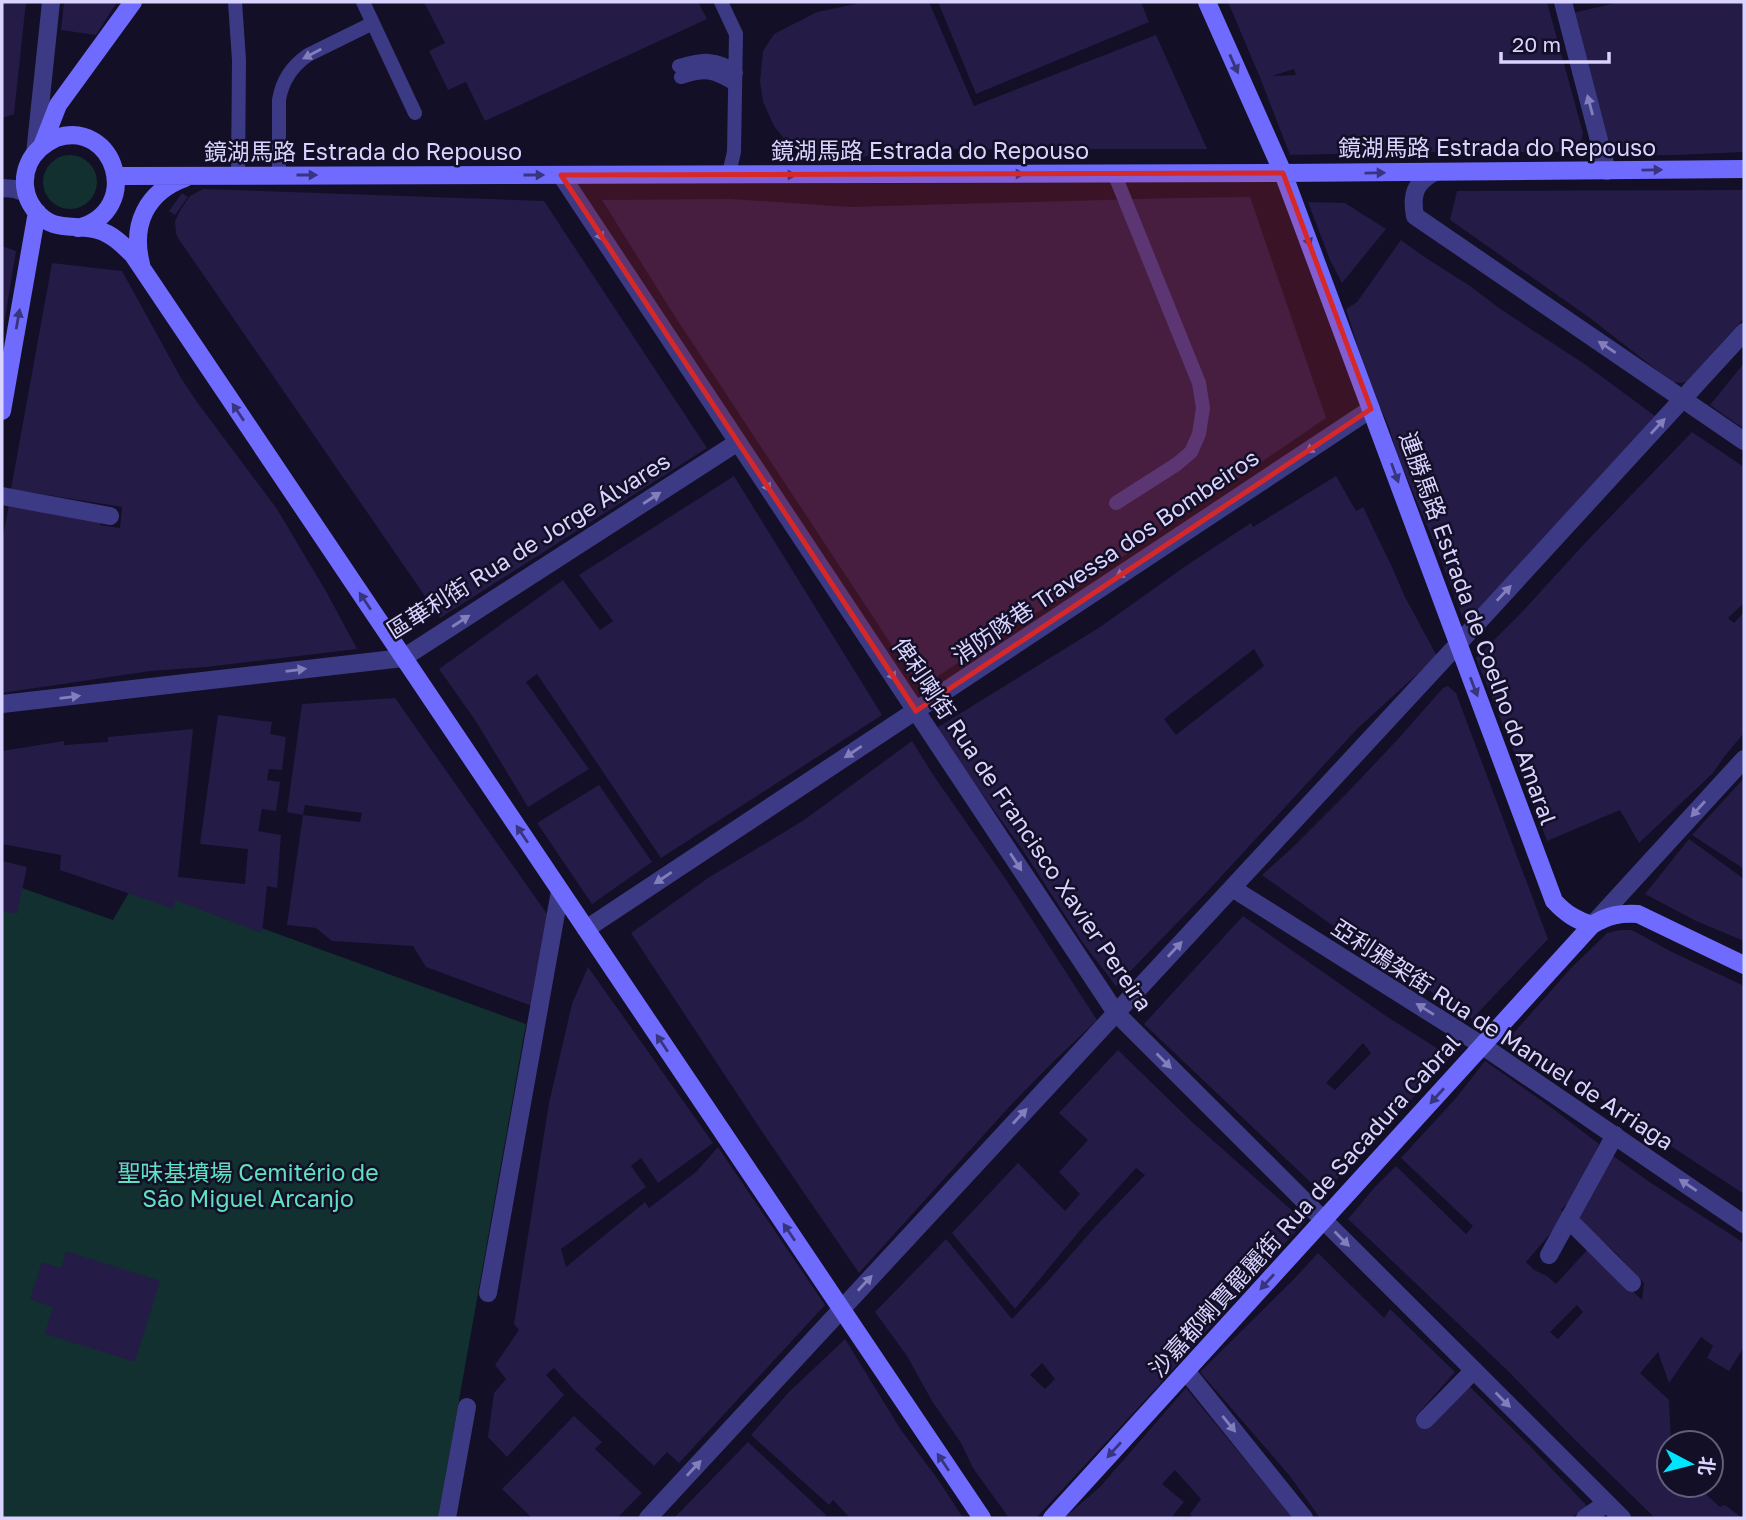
<svg xmlns="http://www.w3.org/2000/svg" width="1746" height="1520" viewBox="0 0 1746 1520" font-family="'Golos Text','Noto Sans SC',sans-serif">
  <rect width="100%" height="100%" fill="#130f26"/>
  <!-- green -->
  <path fill="#12302f" d="M43 182a27 27 0 1 1 54 0a27 27 0 1 1-54 0Z
    M2,881L113,920L135,882L526,1024L438,1518H2Z"/>
  <!-- building -->
  <path fill="#241b47" fill-rule="evenodd" d="M2,2H26L14,114L2,118Z
    M64,2H117L96,35L61,30Z
    M424,2H698L707,19L485,121L466,82L448,90L429,51L445,43Z
    M865,2H929L974,106L1156,35L1207,149H959L912,154L881,153L857,158L828,157L807,154L789,145L774,126L763,102L760,81L763,51L774,34L817,12Z
    M938,2H1141L1149,22L976,94Z
    M1228,2H1547L1583,133L1581,143L1576,151L1569,152H1425L1290,155L1261,80ZM1294,69L1296,75L1272,76Z
    M1621,2H1744V152L1675,155H1610L1572,13Z
    M203,189L544,201L707,448L440,618L178,238L176,233L175,221L181,209L190,196Z
    M1744,190V318L1687,381L1682,383L1672,382L1590,318L1450,220L1457,191Z
    M182,193L188,197L175,215L169,211Z
    M1250,197L1326,418L1068,594L1006,631L920,688L674,315L602,200L731,199L849,207L1175,198Z
    M1308,202L1345,203L1386,229L1342,283L1330,260Z
    M1401,240L1423,256L1470,286L1499,308L1586,365L1655,416L1465,624L1437,549L1398,457L1389,427L1369,383L1346,309L1357,302Z
    M2,246L16,251L3,331H2Z
    M52,263L122,271L181,378L197,402L277,509L327,593L357,649L206,667L150,671L2,693V543L9,504L101,519L100,525L120,528L122,507L11,489Z
    M1744,363V429L1710,405Z
    M1692,432L1744,467V603L1728,618L1734,623L1744,612V733L1724,757L1713,773L1639,843L1620,810L1547,841L1522,772L1476,658L1522,612L1586,542Z
    M734,476L882,715L661,858L537,674L526,682L589,769L528,807L475,720L439,669L563,580L600,630L613,621L579,575Z
    M1336,476L1356,511L1363,507L1392,567L1405,597L1437,656L1357,729L1206,893L1116,986L1083,943L1022,849L935,729L1100,627L1190,563L1251,523L1253,527ZM1254,649L1264,666L1176,735L1164,719Z
    M1448,686L1456,693L1548,939L1472,1019L1343,933L1262,875L1292,848L1348,792L1398,739L1443,688Z
    M395,698L547,914L532,1006L426,967L413,946L332,941L316,928L287,925L303,815L360,822L362,813L305,805L303,815L287,812L302,704Z
    M218,715L272,722L270,734L286,737L282,770L269,769L267,780L280,782L276,811L262,809L258,831L281,835L277,888L267,886L262,933L175,900L174,909L60,870L61,855L2,844V751L64,741V745L108,742V737L193,729L178,877L245,884L248,849L200,844Z
    M912,741L934,776L1007,881L1097,1020L1052,1063L1009,1107L859,1273L761,1130L631,933L708,878L804,820Z
    M1744,778V869L1692,835Z
    M599,785L652,862L592,904L537,823Z
    M1689,839L1744,879V941L1696,921L1645,894Z
    M2,861L27,867L17,914L2,911Z
    M1243,916L1386,1016L1451,1057L1323,1194L1144,1024ZM1363,1043L1371,1053L1335,1090L1326,1083Z
    M1620,930H1632L1672,952L1744,986V1194L1660,1139L1511,1036L1572,967L1600,940L1607,933Z
    M588,967L713,1143L658,1183L641,1158L631,1166L646,1187L561,1249L566,1267L645,1202L649,1208L696,1172L718,1147L825,1305L679,1463L667,1452L654,1466L576,1392L554,1368L546,1375L564,1395L507,1457L488,1437L494,1393L506,1379L495,1365L519,1330L514,1324L549,1103L572,1004Z
    M1118,1050L1192,1122L1305,1222L1250,1281L1160,1384L1036,1518H1009L973,1468L961,1443L932,1401L907,1356L875,1312L946,1239L1012,1319L1047,1282L1095,1227L1145,1175L1136,1168L1082,1228L1015,1309L952,1233L1018,1163L1065,1211L1080,1194L1059,1172L1088,1140L1059,1113ZM1042,1363L1055,1379L1045,1389L1030,1375Z
    M1485,1061L1552,1108L1599,1144L1578,1191L1561,1210L1566,1215L1526,1262L1534,1270L1547,1276L1556,1284L1588,1249L1642,1300L1644,1283L1614,1251L1578,1220L1612,1155L1651,1183L1744,1243V1347L1729,1371L1707,1358L1713,1346L1701,1337L1669,1383L1658,1352L1640,1373L1669,1400L1671,1443H1669V1485H1696L1720,1507L1725,1505L1742,1518H1655L1574,1439L1509,1372L1348,1219L1374,1188L1396,1166L1466,1234L1473,1226L1401,1158L1456,1098ZM1577,1305L1583,1312L1558,1339L1550,1332Z
    M66,1251L160,1281L135,1362L45,1334L53,1307L30,1299L42,1262L61,1268Z
    M1318,1253L1384,1318L1390,1309L1455,1372L1416,1416L1425,1427L1466,1383L1532,1448L1588,1507L1570,1518H1320L1289,1475L1200,1372L1293,1280Z
    M845,1339L901,1430L937,1478L963,1518H850L833,1500L829,1505L751,1435L789,1392Z
    M1186,1388L1293,1518H1193L1190,1514L1201,1499L1175,1470L1162,1484L1184,1502L1171,1518H1165L1163,1516L1162,1518H1064L1100,1487Z
    M574,1416L602,1442L595,1449L642,1493L617,1518H532L502,1489Z
    M748,1442L826,1515L822,1518H674Z"/>
  <g fill="none" stroke-linecap="round" stroke-linejoin="round">
    <!-- lane -->
    <path stroke="#3d3a85" stroke-width="14" d="M235,2L239,60L238,175
      M363,2L415,113
      M679,66C701,60 717,56 736,73
      M681,77C706,69 713,71 735,84
      M1114,173L1199,383L1203,408L1199,434L1191,452L1177,464L1116,503
      M719,174H726L730,169L734,152L736,34L721,2
      M279,175V100C282,81 292,66 308,55L373,23"/>
    <!-- street -->
    <path stroke="#3d3a85" stroke-width="18" d="M1563,2L1607,171
      M35,154L51,2
      M1435,172C1415,182 1411,195 1415,216L1744,441
      M561,175L1116,1013L1622,1518
      M2,188L15,189L26,193
      M2,496L110,516
      M2,704L403,658L738,442
      M1232,888L1483,1046L1744,1224
      M1593,924L1744,759
      M586,929L1371,409
      M1569,1220L1632,1283
      M1549,1255L1615,1135
      M488,1293L560,891
      M1186,1371L1304,1518
      M1425,1420L1474,1370
      M447,1518L467,1407
      M648,1518L1458,644L1744,332
      M1585,1518L1607,1503"/>
    <!-- secondary -->
    <path stroke="#6f6bff" stroke-width="18" d="M1207,2L1283,173L1554,901C1566,914 1576,920 1592,925C1608,915 1620,913 1638,914L1744,965
      M42,146L58,105L133,2
      M116,176L1283,173L1744,169
      M78,228C144,211 115,118 56,138C45,143 34,152 29,163C22,178 24,196 34,209C53,234 73,223 98,230C112,234 122,244 133,255L982,1518
      M141,264C131,225 146,192 185,178
      M2,411L37,212
      M1052,1518L1592,925"/>
  </g>
  <!-- one-way arrows -->
  <defs><path id="oneway-solid" d="M-6-.8H1V-3.2L6.5 0L1 3.2V.8H-6Z" transform="scale(1.75)"/></defs>
  <g fill="#837fbc">
    <use href="#oneway-solid" transform="translate(312 54) rotate(152)"/>
    <use href="#oneway-solid" transform="translate(1590 105) rotate(-105)"/>
    <use href="#oneway-solid" transform="translate(598 232) rotate(57)"/>
    <use href="#oneway-solid" transform="translate(1607 347) rotate(-146)"/>
    <use href="#oneway-solid" transform="translate(1658 426) rotate(-47)"/>
    <use href="#oneway-solid" transform="translate(1314 447) rotate(146)"/>
    <use href="#oneway-solid" transform="translate(765 483) rotate(56)"/>
    <use href="#oneway-solid" transform="translate(652 498) rotate(-33)"/>
    <use href="#oneway-solid" transform="translate(1124 572) rotate(146)"/>
    <use href="#oneway-solid" transform="translate(1504 593) rotate(-47)"/>
    <use href="#oneway-solid" transform="translate(461 621) rotate(-33)"/>
    <use href="#oneway-solid" transform="translate(296 670) rotate(-7)"/>
    <use href="#oneway-solid" transform="translate(890 672) rotate(56)"/>
    <use href="#oneway-solid" transform="translate(70 697) rotate(-7)"/>
    <use href="#oneway-solid" transform="translate(853 752) rotate(146)"/>
    <use href="#oneway-solid" transform="translate(1698 809) rotate(132)"/>
    <use href="#oneway-solid" transform="translate(1016 862) rotate(57)"/>
    <use href="#oneway-solid" transform="translate(663 878) rotate(146)"/>
    <use href="#oneway-solid" transform="translate(1175 949) rotate(-47)"/>
    <use href="#oneway-solid" transform="translate(1425 1009) rotate(-148)"/>
    <use href="#oneway-solid" transform="translate(1164 1061) rotate(45)"/>
    <use href="#oneway-solid" transform="translate(1020 1116) rotate(-47)"/>
    <use href="#oneway-solid" transform="translate(1688 1185) rotate(-146)"/>
    <use href="#oneway-solid" transform="translate(1342 1239) rotate(45)"/>
    <use href="#oneway-solid" transform="translate(865 1283) rotate(-47)"/>
    <use href="#oneway-solid" transform="translate(1503 1400) rotate(45)"/>
    <use href="#oneway-solid" transform="translate(1229 1424) rotate(51)"/>
    <use href="#oneway-solid" transform="translate(694 1468) rotate(-47)"/>
  </g>
  <g fill="#38347d">
    <use href="#oneway-solid" transform="translate(1234 64) rotate(66)"/>
    <use href="#oneway-solid" transform="translate(1652 170) rotate(-1)"/>
    <use href="#oneway-solid" transform="translate(1375 173) rotate(-1)"/>
    <use href="#oneway-solid" transform="translate(1014 174)"/>
    <use href="#oneway-solid" transform="translate(307 175)"/>
    <use href="#oneway-solid" transform="translate(534 175)"/>
    <use href="#oneway-solid" transform="translate(786 175)"/>
    <use href="#oneway-solid" transform="translate(1307 237) rotate(69)"/>
    <use href="#oneway-solid" transform="translate(18 319) rotate(-80)"/>
    <use href="#oneway-solid" transform="translate(238 412) rotate(-124)"/>
    <use href="#oneway-solid" transform="translate(1395 473) rotate(70)"/>
    <use href="#oneway-solid" transform="translate(365 601) rotate(-124)"/>
    <use href="#oneway-solid" transform="translate(1474 687) rotate(69)"/>
    <use href="#oneway-solid" transform="translate(522 834) rotate(-124)"/>
    <use href="#oneway-solid" transform="translate(662 1043) rotate(-124)"/>
    <use href="#oneway-solid" transform="translate(1437 1096) rotate(132)"/>
    <use href="#oneway-solid" transform="translate(789 1232) rotate(-124)"/>
    <use href="#oneway-solid" transform="translate(1267 1282) rotate(132)"/>
    <use href="#oneway-solid" transform="translate(1114 1450) rotate(132)"/>
    <use href="#oneway-solid" transform="translate(943 1462) rotate(-124)"/>
  </g>
  <!-- marked area -->
  <path fill="#d62828" fill-opacity="0.2" stroke="#d62828" stroke-width="5" stroke-linejoin="round" d="M1283,173L1371,409L916,711L561,175Z"/>
  <g text-anchor="middle" dominant-baseline="central" stroke-width="5" stroke-linejoin="round" paint-order="stroke">
    <!-- street labels -->
    <g font-size="23" fill="#d9d4ff" stroke="#130f26">
      <text x="1497" y="147">鏡湖馬路 Estrada do Repouso</text>
      <text x="930" y="150">鏡湖馬路 Estrada do Repouso</text>
      <text x="363" y="151">鏡湖馬路 Estrada do Repouso</text>
      <text transform="translate(528 545) rotate(-32)">區華利街 Rua de Jorge Álvares</text>
      <text transform="translate(1105 556) rotate(-34)">消防隊巷 Travessa dos Bombeiros</text>
      <text transform="translate(1479 628) rotate(70)">連勝馬路 Estrada de Coelho do Amaral</text>
      <text transform="translate(1023 824) rotate(56)">俾利喇街 Rua de Francisco Xavier Pereira</text>
      <text transform="translate(1503 1034) rotate(33)">亞利鴉架街 Rua de Manuel de Arriaga</text>
      <text transform="translate(1304 1205) rotate(-48)">沙嘉都喇賈罷麗街 Rua de Sacadura Cabral</text>
    </g>
    <!-- park labels -->
    <g font-size="23" fill="#5fe0c0" stroke="#130f26">
      <text x="248" y="1172">聖味基墳場 Cemitério de<tspan x="248" dy="26">São Miguel Arcanjo</tspan></text>
    </g>
  </g>
  <!-- border -->
  <rect width="1746" height="1520" fill="none" stroke="#d9d4ff" stroke-width="7"/>
  <!-- north arrow -->
  <g transform="translate(1690 1464) rotate(97)"><circle r="33" fill="#130f26" stroke="#625e7d" stroke-width="2"/>
  <path d="M0-5L12 26L0 18L-12 26Z" fill="#00e5ff"/>
  <text y="-10" font-size="19" font-weight="bold" text-anchor="middle" fill="#d9d4ff">北</text>
  </g>
  <!-- scale -->
  <path d="M1501 52v10h108v-10" fill="none" stroke="#d9d4ff" stroke-width="3.5"/>
  <text x="1512" y="52" font-size="21" fill="#d9d4ff" stroke="#130f26" stroke-width="5" paint-order="stroke">20 m</text>
</svg>
